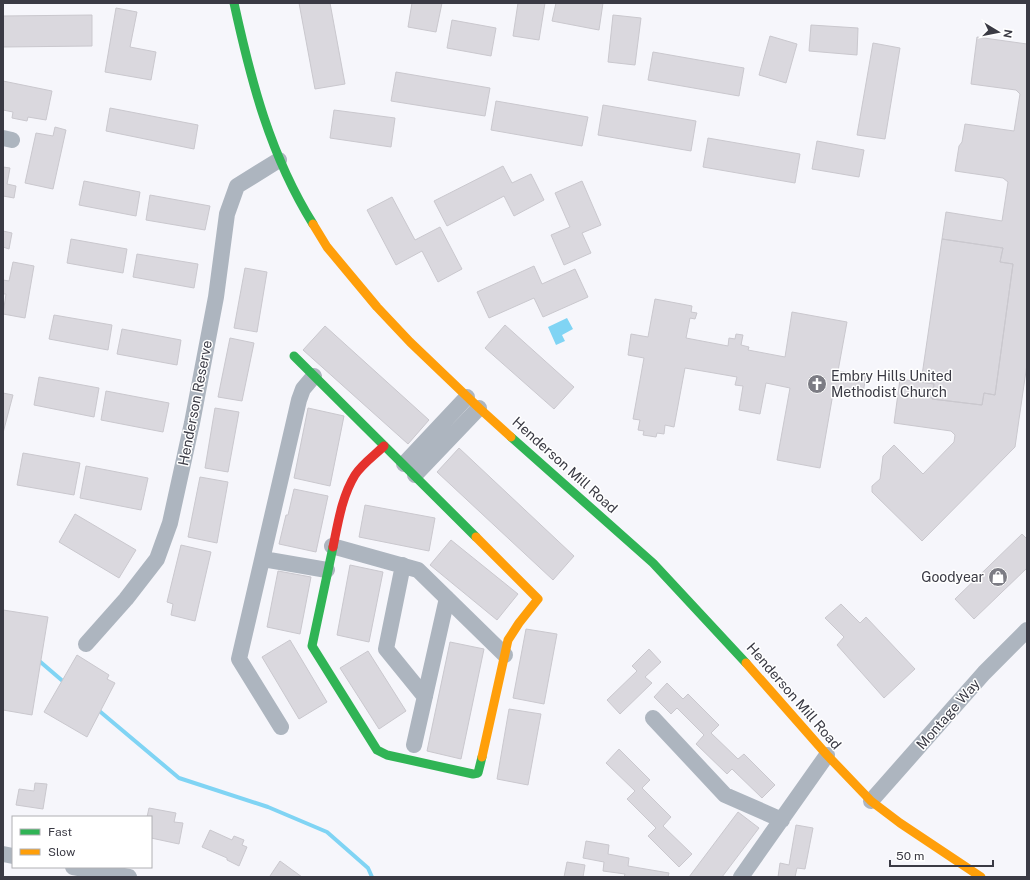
<svg xmlns="http://www.w3.org/2000/svg" width="1030" height="880" viewBox="0 0 1030 880" font-family="'Public Sans',sans-serif">
  <rect width="100%" height="100%" fill="#f6f6fb"/>
  <!-- water -->
  <path fill="#80d4f4" d="M567,318L573,329L562,335L565,341L556,345L548,327Z"/>
  <g fill="none" stroke-linecap="round" stroke-linejoin="round">
    <!-- stream -->
    <path stroke="#80d4f4" stroke-width="4" d="M37,659L65,683
      M97,709L179,778L268,807L327,832L368,868L372,877"/>
  </g>
  <!-- building -->
  <path fill="#dad8de" stroke="#cac8ce" d="M299,3H330L345,84L315,89Z
    M412,3H442L436,32L408,27Z
    M518,3H545L539,40L513,36Z
    M556,3H603L599,30L552,21Z
    M116,8L137,12L130,47L156,52L151,80L105,72Z
    M92,15V46L3,47V16Z
    M613,15L641,18L635,65L608,62Z
    M452,20L496,28L491,56L447,48Z
    M811,25L858,28L857,55L809,51Z
    M770,36L797,44L786,83L759,75Z
    M977,37L1027,44V364L1015,447L922,541L872,492V486L880,479L883,456L894,445L923,474L954,442L955,435L951,431L894,423L900,379L934,384L932,399L982,405L984,393L995,395L1013,264L1000,262L1003,248L942,239L946,212L1002,221L1008,182L1003,178L955,171L959,146L962,142L965,124L1014,131L1020,94L1016,90L971,84Z
    M873,43L900,48L885,139L857,135Z
    M653,52L744,68L739,96L648,80Z
    M396,72L490,88L485,116L391,101Z
    M3,81L52,91L46,120L28,117L27,121L12,118L13,112L3,110Z
    M496,101L588,117L582,146L491,130Z
    M603,105L696,121L691,151L598,135Z
    M110,108L198,125L194,149L106,131Z
    M334,110L395,118L391,147L330,138Z
    M55,127L66,130L53,189L25,183L36,133L53,136Z
    M708,138L800,154L795,183L703,167Z
    M817,141L864,150L859,177L812,169Z
    M503,166L512,183L531,174L544,200L514,216L504,196L447,226L434,201Z
    M3,167L10,168L7,184L16,186L14,198L3,196Z
    M84,181L140,192L136,216L79,205Z
    M582,181L601,225L582,233L591,253L564,265L551,235L570,227L555,193Z
    M150,195L210,206L205,230L146,220Z
    M392,197L415,240L440,227L462,269L438,282L422,251L396,265L367,210Z
    M3,231L12,233L9,249L3,247Z
    M71,239L127,249L123,273L67,263Z
    M942,239L1003,248L1000,262L1013,264L995,395L984,393L982,405L932,399L934,384L921,382Z
    M137,254L198,264L194,288L133,277Z
    M13,262L34,266L25,318L3,314L6,294H3V280L9,281Z
    M534,266L542,284L575,269L588,297L543,317L534,298L489,318L477,292Z
    M245,268L267,272L257,332L234,328Z
    M655,299L692,306L691,312L697,313L695,319L690,318L686,338L728,346L729,338L735,339L736,334L743,335L741,345L749,347L748,350L785,357L792,312L847,322L838,371L866,376L863,393L834,388L820,468L777,460L790,388L766,383L760,414L739,410L743,386L735,385L737,377L685,368L674,427L665,425L664,434L657,433L656,437L643,435L644,431L638,430L640,420L633,419L644,358L628,355L631,334L648,337Z
    M54,315L112,325L108,350L49,339Z
    M505,325L574,387L554,409L485,348Z
    M325,326L429,420L408,444L303,350Z
    M122,329L181,340L177,365L117,354Z
    M230,338L254,343L242,401L218,397Z
    M39,377L99,388L94,417L34,405Z
    M106,391L169,403L163,432L101,420Z
    M3,393L13,395L3,433Z
    M215,408L239,412L228,472L205,468Z
    M308,408L344,416L330,486L294,478Z
    M459,448L574,556L553,580L437,472Z
    M23,453L80,463L74,495L17,485Z
    M86,466L148,478L141,510L80,498Z
    M200,477L228,482L217,543L188,537Z
    M294,489L328,496L316,552L279,544L286,515H288Z
    M365,505L435,518L429,551L359,537Z
    M75,514L136,550L119,578L59,542Z
    M1022,534L1027,539V568L974,619L955,599Z
    M451,540L518,594L497,620L430,565Z
    M181,545L211,552L195,621L171,615L173,604L167,602Z
    M350,565L383,572L369,642L337,635Z
    M278,571L311,577L300,634L267,627Z
    M841,604L860,623L866,617L915,669L884,698L837,645L844,637L825,618Z
    M3,610L48,617L32,715L3,710Z
    M526,629L557,634L544,704L513,698Z
    M290,640L327,702L299,719L262,657Z
    M450,642L484,649L461,759L427,751Z
    M649,649L661,662L645,677L652,683L620,714L607,700L637,671L632,666Z
    M368,651L406,711L379,729L340,668Z
    M77,655L109,675L107,679L115,683L87,737L44,712Z
    M667,683L683,699L688,694L719,725L711,733L738,759L744,754L775,785L762,798L732,769L727,774L696,744L704,735L677,708L671,714L654,697Z
    M509,709L541,714L528,785L497,779Z
    M619,749L650,780L642,788L671,817L663,826L692,854L679,867L648,836L656,828L627,799L635,791L606,763Z
    M35,783L47,784L43,809L16,805L19,789L34,791Z
    M149,808L176,813L174,822L183,823L179,844L151,838V817H147Z
    M738,812L759,828L722,877H689Z
    M796,825L813,828L805,869L797,868L795,877H778L780,863L789,865Z
    M210,830L232,840L234,836L244,840L242,845L247,847L239,866L227,860V858L202,847Z
    M586,841L609,845L608,854L629,858L628,866L669,873L668,877H624L625,874L603,871L604,862L583,858Z
    M280,861L302,877H271L270,876Z
    M567,862L585,865L583,877H564Z"/>
  <g fill="none" stroke-linecap="round" stroke-linejoin="round">
    <!-- street -->
    <path stroke="#adb5bf" stroke-width="16" d="M3,138L12,140
      M404,464L467,397
      M415,475L479,408
      M332,546L418,570L505,655
      M263,559L327,570
      M403,565L386,649L425,697
      M86,644L126,599L157,559L170,523L192,423L216,297L227,214L237,186L279,160
      M653,718L725,795L782,820
      M281,727L239,659L299,400L303,389L314,376
      M414,745L447,598
      M871,801L984,673L1027,630
      M3,854L13,856
      M73,867L129,877
      M741,877L827,755"/>
    <!-- fast -->
    <path stroke="#30b455" stroke-width="9" d="M234,3C251,81 270,155 313,224
      M294,356L476,537
      M511,437L653,563L746,663
      M333,547L312,646L377,750L387,755L473,774L478,773L482,757"/>
    <!-- slow -->
    <path stroke="#ff9f0a" stroke-width="9" d="M313,224L327,247L377,307L410,342L479,408L511,437
      M476,537L538,599L519,623L508,640L482,757
      M746,663L827,755L871,801L900,823L981,877"/>
    <!-- jam -->
    <path stroke="#e5322d" stroke-width="9" d="M333,547C338,523 342,496 355,475C362,464 375,455 384,446"/>
  </g>
  <!-- icons -->
  <defs>
    <g id="church-disc" transform="scale(1)"><circle r="9.5" fill="#7c7c84" stroke="#fff"/><path d="M-1.2-6h2.4v3.5h3.3v2.4h-3.3V6h-2.4V-.1h-3.3v-2.4h3.3Z" fill="#fff"/></g>
    <g id="shop-disc" transform="scale(1)"><circle r="9.5" fill="#7c7c84" stroke="#fff"/><path d="M-5-2.5h2.3a2.7 3.5 0 0 1 5.4 0H5L5.5 6h-11ZM-1.5-2.5h3a1.5 2.3 0 0 0-3 0Z" fill="#fff"/></g>
  </defs>
  <g fill-rule="evenodd">
    <use href="#church-disc" x="817" y="384"/>
    <use href="#shop-disc" x="998" y="577"/>
  </g>
  <g text-anchor="middle" dominant-baseline="central" stroke-width="3" stroke-linejoin="round" paint-order="stroke">
    <!-- poi labels -->
    <g font-size="14" fill="#3a3a44" stroke="#fff" text-anchor="start">
      <text x="831" y="376">Embry Hills United<tspan x="831" dy="16">Methodist Church</tspan></text>
      <text x="984" y="577" text-anchor="end">Goodyear</text>
    </g>
    <!-- street labels -->
    <g font-size="14" fill="#3a3a44" stroke="#fff">
      <text transform="translate(195 403) rotate(-79)">Henderson Reserve</text>
      <text transform="translate(565 465) rotate(42)">Henderson Mill Road</text>
      <text transform="translate(794 696) rotate(49)">Henderson Mill Road</text>
      <text transform="translate(948 714) rotate(-49)">Montage Way</text>
    </g>
  </g>
  <!-- border -->
  <rect width="1030" height="880" fill="none" stroke="#3a3a44" stroke-width="8"/>
  <!-- legend -->
  <rect x="12" y="816" width="140" height="52" fill="#ffffff" stroke="#b0b0b4"/>
  <rect x="20" y="829" width="20" height="6" fill="#30b455" stroke="#b0b0b4"/>
  <text x="48" y="836" font-size="12" fill="#3a3a44">Fast</text>
  <rect x="20" y="849" width="20" height="6" fill="#ff9f0a" stroke="#b0b0b4"/>
  <text x="48" y="856" font-size="12" fill="#3a3a44">Slow</text>
  <!-- north arrow -->
  <g transform="translate(998 32) rotate(100)" stroke="#ffffff" stroke-width="3" paint-order="stroke">
  <path d="M0-3L7 15L0 10L-7 15Z" fill="#3a3a44"/>
  <text y="-6" font-size="11" font-weight="bold" text-anchor="middle" fill="#3a3a44">N</text>
  </g>
  <!-- scale -->
  <path d="M890 860v6h103v-6" fill="none" stroke="#3a3a44" stroke-width="2"/>
  <text x="896" y="860" font-size="12" fill="#3a3a44" stroke="#ffffff" stroke-width="3" paint-order="stroke">50 m</text>
</svg>
